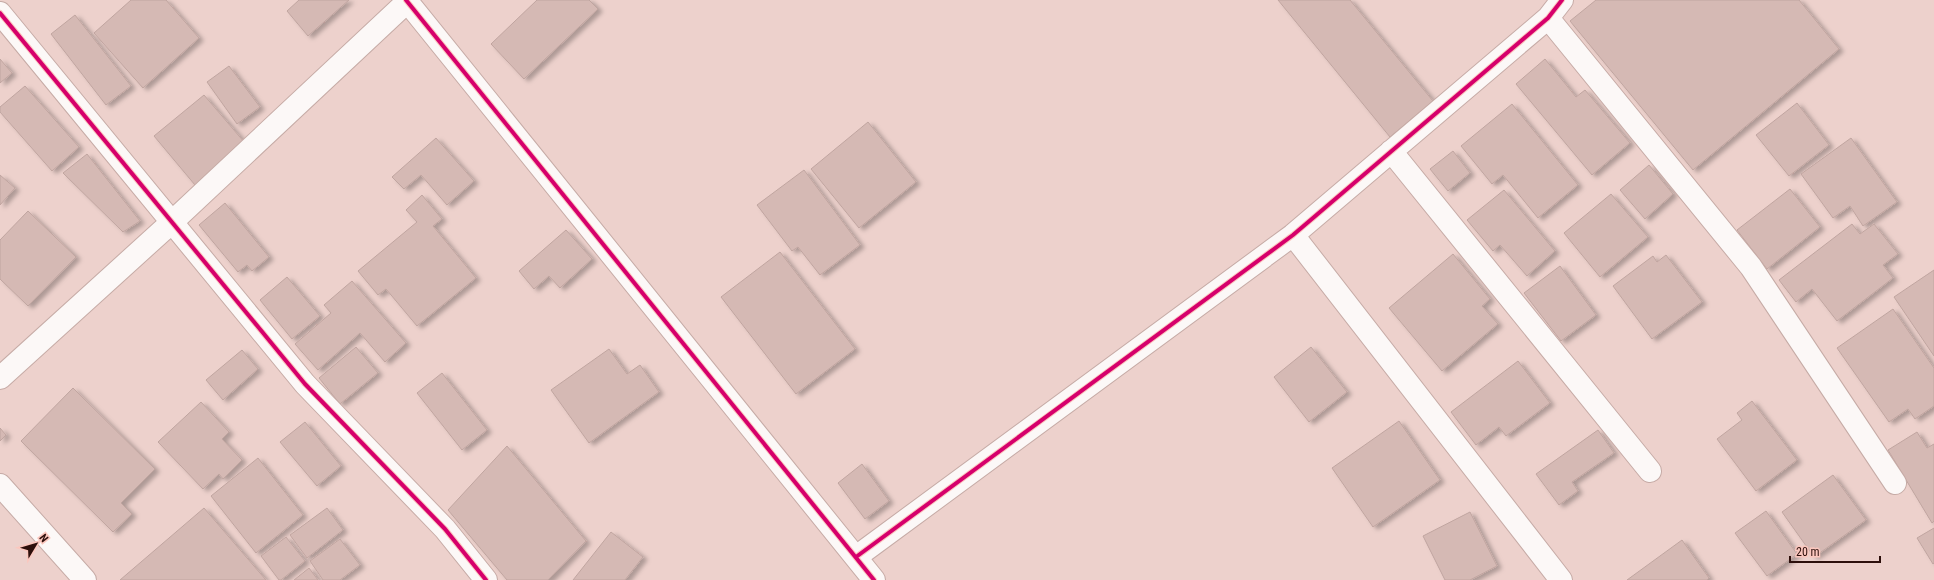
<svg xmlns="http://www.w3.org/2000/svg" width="1934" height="580" viewBox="0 0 1934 580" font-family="'Roboto Condensed',sans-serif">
  <defs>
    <filter id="shadow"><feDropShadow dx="4.5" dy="2.5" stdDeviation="2" flood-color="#0004"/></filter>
  </defs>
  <rect width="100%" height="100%" fill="#edd1cc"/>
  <!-- building -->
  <path fill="#d5b9b4" stroke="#c0a5a0" filter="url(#shadow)" d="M131,0H166L199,38L143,88L94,33Z
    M299,0H349L308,36L287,11Z
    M537,0H589L598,9L524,79L491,44Z
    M1278,0H1350L1433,101L1390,137Z
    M1596,0H1799L1839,49L1693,170L1570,21Z
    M75,15L131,86L106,105L51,34Z
    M0,59L12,73L0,83Z
    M1545,59L1576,97L1585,90L1630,143L1592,175L1516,84Z
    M229,66L260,107L237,124L207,82Z
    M25,86L79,147L52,171L0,112V107Z
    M204,95L245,143L195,185L154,136Z
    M1797,103L1829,145L1789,176L1756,135Z
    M1512,104L1578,185L1538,218L1503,175L1492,184L1461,146Z
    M868,122L916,182L859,228L811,169Z
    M436,138L474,181L447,205L421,175L404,189L392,177Z
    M1851,138L1897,202L1863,226L1850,206L1833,218L1801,174Z
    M1453,151L1470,173L1448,191L1430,169Z
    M87,154L140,221L123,232L63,173Z
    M1649,165L1673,194L1645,219L1620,190Z
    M804,170L860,245L820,275L798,247L792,251L757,205Z
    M0,175L15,188L0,205Z
    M1790,189L1820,227L1767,269L1737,230Z
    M1504,190L1555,251L1527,276L1500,245L1493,251L1467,220Z
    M1611,194L1648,237L1600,277L1564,233Z
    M422,195L442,219L433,226L476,278L417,326L386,289L378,295L358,271L417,222L406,210Z
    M225,203L269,257L252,271L247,265L238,272L199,225Z
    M28,211L76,257L28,306L0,279V240Z
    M1852,224L1860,234L1874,224L1898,254L1883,265L1893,278L1837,321L1812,289L1796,302L1779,280Z
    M566,230L592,259L560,288L549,276L534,289L519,271Z
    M780,252L855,349L796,394L721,297Z
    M1453,254L1490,299L1482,306L1498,324L1442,371L1389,308Z
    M1666,255L1702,302L1652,339L1613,286L1653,256L1657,262Z
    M1560,266L1596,315L1561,341L1524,293Z
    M1934,270V356L1894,297Z
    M287,277L320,316L292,339L260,300Z
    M352,281L406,343L385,362L360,333L318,370L295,344L331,313L324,305Z
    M1893,309L1934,368V406L1915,419L1908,409L1889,422L1837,348Z
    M356,347L378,373L340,404L319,378Z
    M1311,347L1347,392L1309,422L1274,377Z
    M609,349L627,374L640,365L659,392L589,443L551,390Z
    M242,350L258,369L223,400L206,380Z
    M1518,361L1550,403L1506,436L1499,427L1476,445L1451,412Z
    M442,373L487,430L462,450L417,393Z
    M73,388L155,469L121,503L132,514L113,532L21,441Z
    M1752,401L1797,460L1756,491L1717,439L1742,420L1737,413Z
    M201,402L229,432L222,439L242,460L223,479L219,474L203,489L158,442Z
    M1399,421L1440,480L1373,527L1332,468Z
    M305,422L341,466L317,486L280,442Z
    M0,428L6,435L0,441Z
    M1598,430L1614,453L1572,482L1578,491L1559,505L1536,474Z
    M1917,432L1927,448L1934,444V521L1932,523L1888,450Z
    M507,446L586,541L548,580H507L448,510Z
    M258,458L303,515L256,553L211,496Z
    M862,464L889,501L865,519L838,483Z
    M1833,475L1866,520L1814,557L1782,512Z
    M204,508L266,580H120Z
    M327,508L343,530L307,558L290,535Z
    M1766,511L1797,554L1767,576L1735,533Z
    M1470,512L1497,566L1470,580H1445L1423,536Z
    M1934,528V563L1933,564L1917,538Z
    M611,532L643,557L625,580H573Z
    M286,537L305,561L281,580H279L261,556Z
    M340,539L360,565L340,580H323L310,561Z
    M1682,540L1709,578L1707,580H1627Z
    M309,568L318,580H294Z"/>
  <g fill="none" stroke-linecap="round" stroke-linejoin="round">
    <!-- minor casing -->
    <g stroke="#c6aba6" stroke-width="24">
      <path id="minor" d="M406,0L874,580
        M0,13L305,384L445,529L486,580
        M1548,18L1751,267L1895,483
        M1391,151L1650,471
        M1293,235L1561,580
        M0,378L172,222L409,0
        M0,485L85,580
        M856,557L1293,235L1548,18L1562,0"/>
    </g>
    <!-- minor -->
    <use href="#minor" stroke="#fcf8f7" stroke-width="22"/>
    <!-- cycleway casing -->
    <g stroke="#fbc7be" stroke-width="6">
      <path id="cycleway" d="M406,0L874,580
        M0,13L305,384L445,529L486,580
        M856,557L1293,235L1548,18L1562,0"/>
    </g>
    <!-- cycleway -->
    <use href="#cycleway" stroke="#d6006c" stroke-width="4"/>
  </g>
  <!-- north arrow -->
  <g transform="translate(36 544) rotate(52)" stroke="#fbc7be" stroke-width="3" paint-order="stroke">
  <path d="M0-3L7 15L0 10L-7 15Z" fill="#2d0f0b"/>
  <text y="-6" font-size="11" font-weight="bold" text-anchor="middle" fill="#2d0f0b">N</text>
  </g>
  <!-- scale -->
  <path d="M1790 556v6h90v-6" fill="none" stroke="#2d0f0b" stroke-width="2"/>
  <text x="1796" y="556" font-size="12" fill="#2d0f0b" stroke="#fbc7be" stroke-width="3" paint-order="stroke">20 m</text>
</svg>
